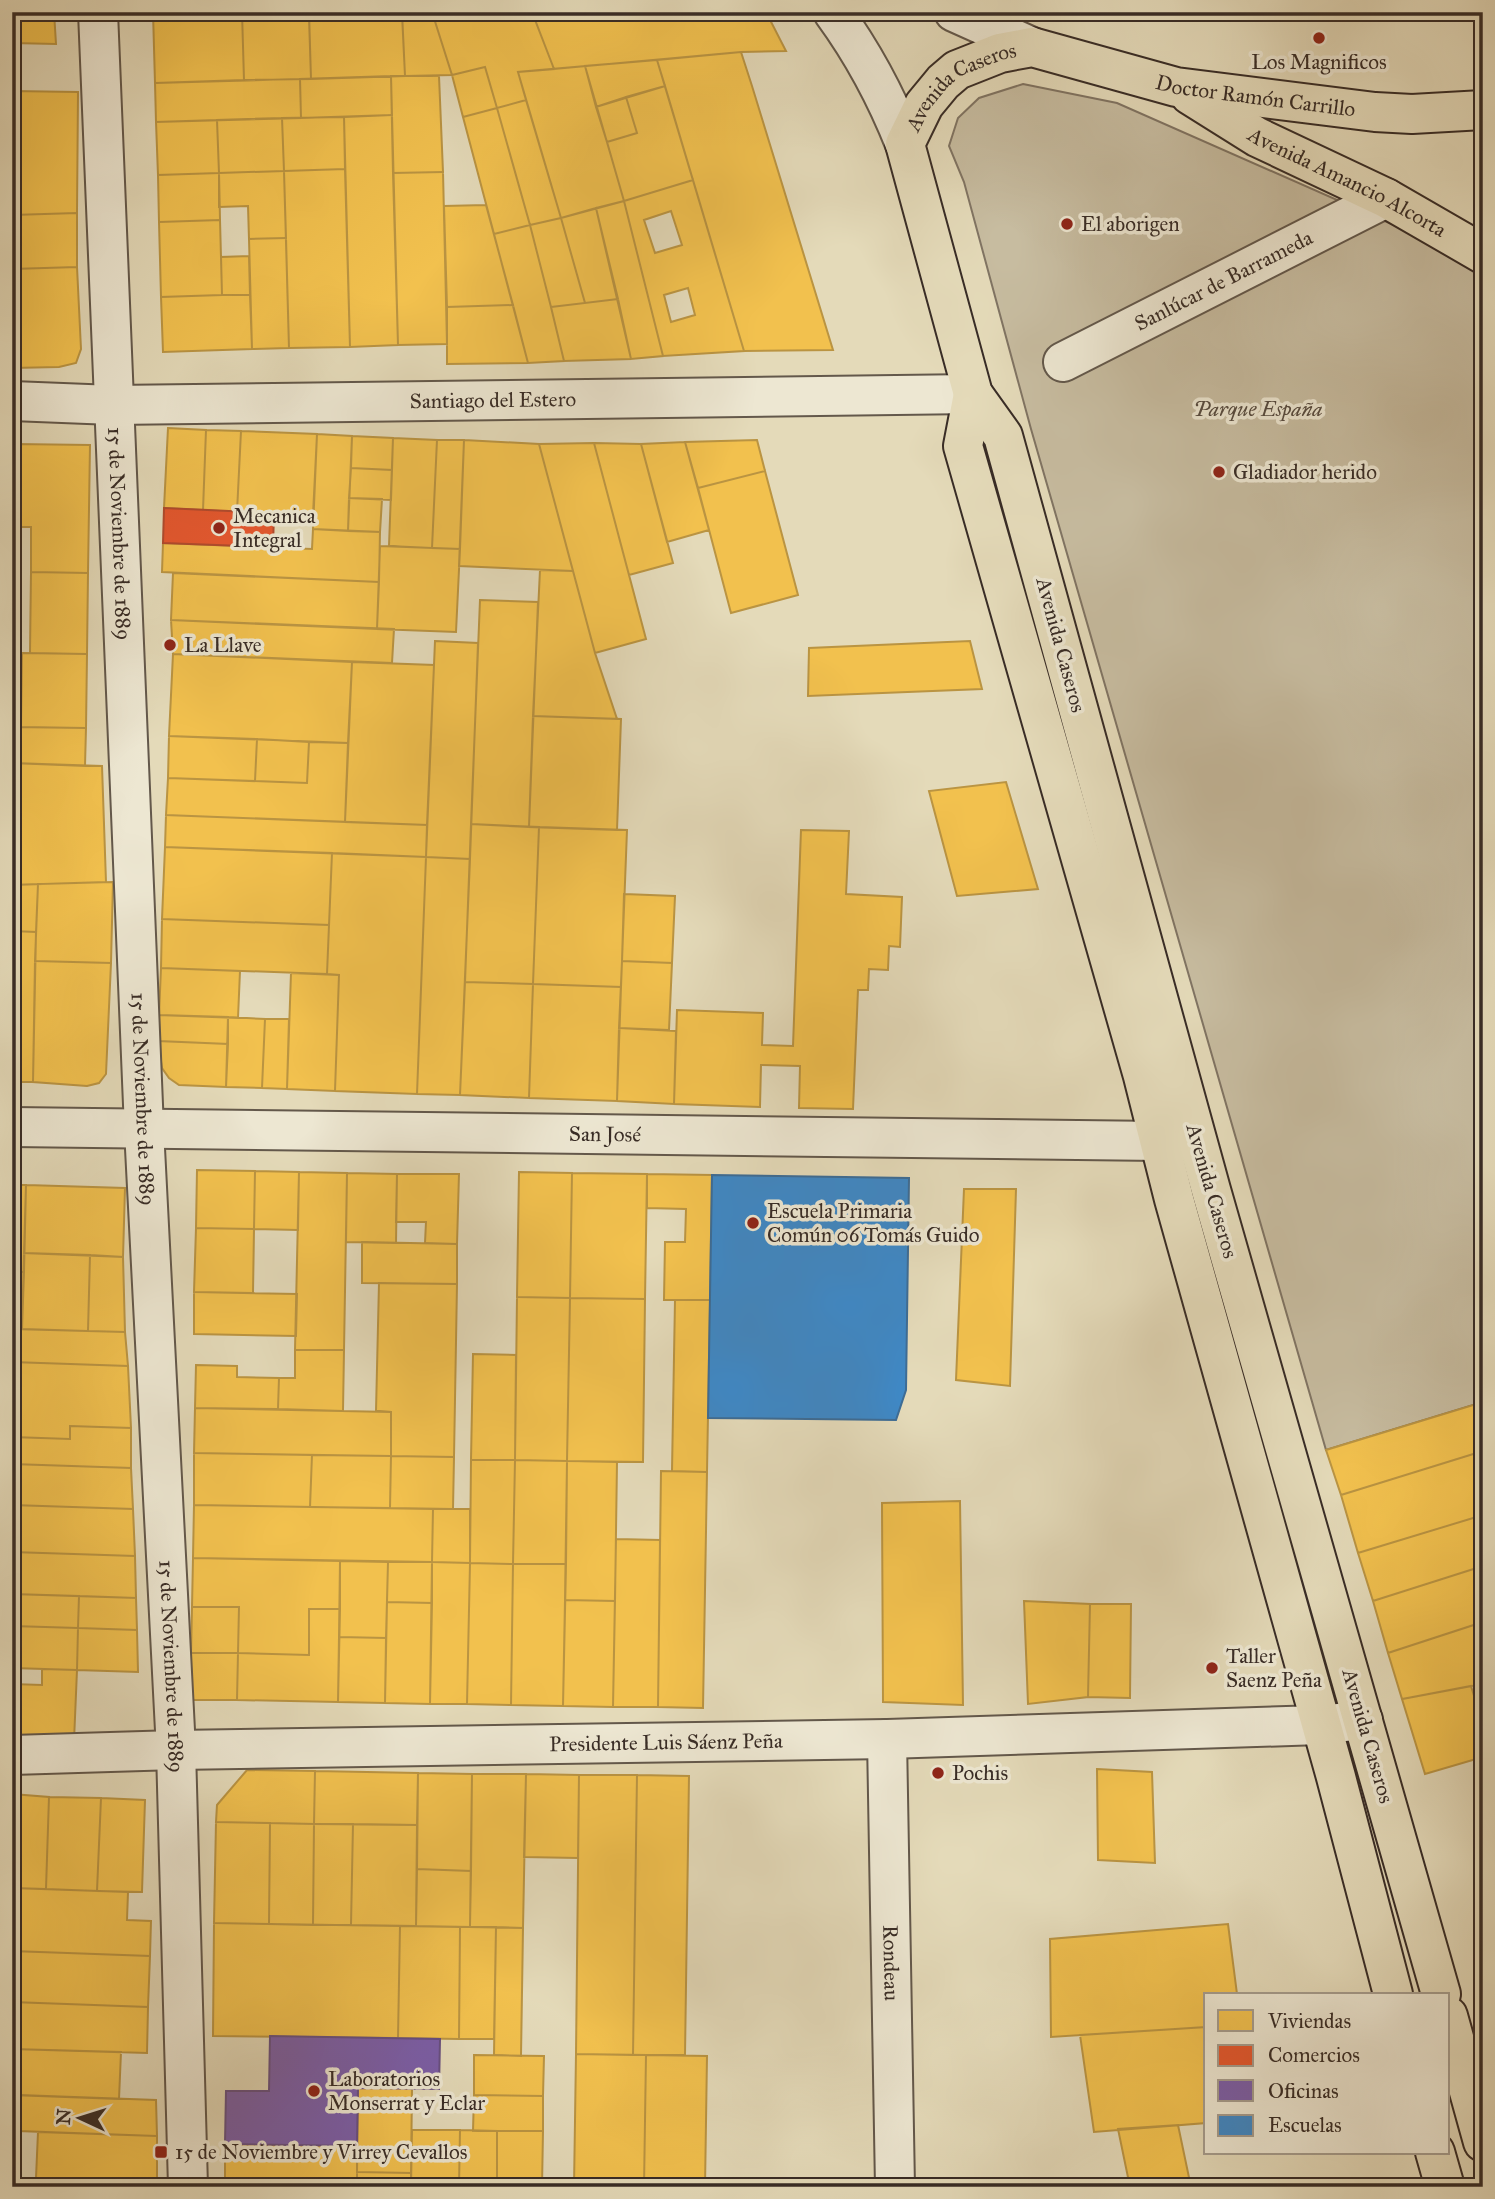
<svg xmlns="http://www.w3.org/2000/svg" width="1495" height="2199" viewBox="0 0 1495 2199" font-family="'IM FELL Great Primer',serif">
  <rect width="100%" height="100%" fill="#e4dab9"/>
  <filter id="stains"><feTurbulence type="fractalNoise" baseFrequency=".00286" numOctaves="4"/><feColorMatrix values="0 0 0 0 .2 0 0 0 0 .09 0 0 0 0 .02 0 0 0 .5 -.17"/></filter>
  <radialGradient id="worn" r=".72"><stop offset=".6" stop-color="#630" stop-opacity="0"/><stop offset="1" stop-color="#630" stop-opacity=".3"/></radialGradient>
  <!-- green -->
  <path fill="#c7bca0" stroke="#807463" stroke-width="2" d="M1023,84L1117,103L1437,244L1483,277V1402L1326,1450L1031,429L964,182L949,146L958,118L979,98Z"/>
  <!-- homes -->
  <path fill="#f2c14e" stroke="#ba9442" stroke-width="2" fill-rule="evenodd" d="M12,12H54L56,44L12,43Z
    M153,12H242L244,80L155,83Z
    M242,12H309L311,79L244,80Z
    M309,12H402V14L309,17Z
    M402,12H432L452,75L405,76Z
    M432,12H532L554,69L518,72L526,100L497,108L485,67L452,75Z
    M532,12H766L786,51L741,52L554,69Z
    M402,14L405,76L311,79L309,17Z
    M741,52L752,86L833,350L744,351L657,60Z
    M657,60L665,86L596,107L585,66Z
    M585,66L624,201L561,218L518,72Z
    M485,67L497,108L463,117L452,75Z
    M391,76H439L443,172L393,173Z
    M391,76L392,115L301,118L300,79Z
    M300,79L301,118L156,122L155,83Z
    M665,86L693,180L624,201L607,142L637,133L626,97Z
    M12,91L78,92L77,213L12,215Z
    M626,97L637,133L607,142L596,107Z
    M526,100L561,218L530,225L497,108Z
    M497,108L530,225L494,234L463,117Z
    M392,115L398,345L350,347L344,117Z
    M344,117L345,169L284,171L282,118Z
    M282,118L284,171L219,173L217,120Z
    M217,120L219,173L158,175L156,122Z
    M345,169L350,347L289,348L284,171Z
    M284,171L286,238L249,239L248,206L219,207V173Z
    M443,172L447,344L398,345L393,173Z
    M219,173L220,220L159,222L158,175Z
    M693,180L744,351L663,356L624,201ZM671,211L682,245L655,253L644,220ZM688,288L695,315L671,322L664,295Z
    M624,201L663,356L631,359L596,208Z
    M486,205L513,305L447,307L444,206Z
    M596,208L618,299L585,303L561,218Z
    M77,213V267L12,269V215Z
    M561,218L585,303L551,307L530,225Z
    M220,220L222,295L161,297L159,222Z
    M530,225L551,307L564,361L528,363L494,234Z
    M286,238L289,348L252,349L249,239Z
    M249,256L250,295H222L221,257Z
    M77,267L81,349L76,363L59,367L12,368V269Z
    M222,295H250L252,349L163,352L161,297Z
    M618,299L631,359L564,361L551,307Z
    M513,305L528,363L447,364V307Z
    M168,428L206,430L203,510L164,508Z
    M206,430L241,431L237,512L203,510Z
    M241,431L317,434L313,515L237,512Z
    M317,434L352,436L348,531L313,529Z
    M352,436L393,438L392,470L351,468Z
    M393,438L437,440L432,548L389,546Z
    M437,440H464L460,549L432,548Z
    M464,440L539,444L573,571L459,566Z
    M757,440L765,471L698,488L685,442Z
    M685,442L709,530L667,542L641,444Z
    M594,443L641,444L673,563L629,575Z
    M594,443L646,639L595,653L539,444Z
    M14,444L90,445L88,573L31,572V527H13Z
    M351,468L392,470L391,500L349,498Z
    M765,471L798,595L731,613L698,488Z
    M349,498L382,499L380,532L348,531Z
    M313,529L380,532L379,582L162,572L163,543L312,549Z
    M380,546L460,549L456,632L377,629Z
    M540,570L573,571L595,653L617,719L533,716Z
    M31,572L88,573L87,654L30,653Z
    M173,573L379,582L377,629L171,620Z
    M480,600L538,602L529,827L471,824Z
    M171,620L394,629L392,663L173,654Z
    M435,641L478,643L470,859L426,857Z
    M970,641L982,689L808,696L809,648Z
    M22,653L87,654L86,728L21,727Z
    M22,653L21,727H12V654Z
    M173,654L352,662L348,743L169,736Z
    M352,662L434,665L427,825L345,822Z
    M533,716L621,719L617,830L529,827Z
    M12,727L86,728L85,766L12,763Z
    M169,736L257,739L255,781L168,778Z
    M257,739L309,742L307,783L255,781Z
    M309,742L348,743L345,822L166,815L168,778L307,783Z
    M12,763L102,766L106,882L12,885Z
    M1006,782L1038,889L957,896L929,791Z
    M166,815L427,825L426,857L165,847Z
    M471,824L539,827L533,984L465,982Z
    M539,827L627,830L621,987L533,984Z
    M801,830L849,831L846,894L902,897L900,947L889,946L888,970L869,969L868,990H858L853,1109L799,1108L800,1066L761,1065L760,1107L674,1104L677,1010L763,1013L762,1045L793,1046Z
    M165,847L332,853L329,925L162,919Z
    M332,853L426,857L417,1094L335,1091L339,975L327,974Z
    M426,857L470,859L460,1095L417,1094Z
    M113,882L111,963L35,961L38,884Z
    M38,884L36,932L12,931V885Z
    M624,894L675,896L672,963L622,961Z
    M162,919L329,925L327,974L161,968Z
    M12,931L36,932L33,1082H12Z
    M35,961L111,963L106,1074L99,1083L87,1086L33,1082Z
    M622,961L672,963L669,1030L619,1028Z
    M161,968L240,971L238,1018L159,1015Z
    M291,973L339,975L335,1091L287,1089Z
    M465,982L533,984L529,1098L460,1095Z
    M533,984L621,987L617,1101L529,1098Z
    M159,1015L228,1017V1044L158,1041Z
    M228,1017L265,1019L262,1088L226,1087Z
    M265,1019H289L287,1089L262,1088Z
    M619,1028L676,1031L674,1104L617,1101Z
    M158,1041L228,1044L226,1087L179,1085L169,1078L162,1068Z
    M197,1170L255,1171L254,1229L196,1228Z
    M255,1171L299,1172L298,1230L254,1229Z
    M299,1172L347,1173L344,1350H295Z
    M519,1172L572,1173L570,1298L517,1297Z
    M347,1173L397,1174L396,1243L346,1242Z
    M572,1173L647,1174L645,1299L570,1298Z
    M397,1174H459L457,1244L425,1243L426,1222H396Z
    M647,1174L712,1175L710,1300H664L665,1242H685L686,1209L647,1208Z
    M12,1185H26L24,1272H12Z
    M26,1185L125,1188L123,1257L24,1253Z
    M964,1189H1016L1010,1386L956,1380Z
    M196,1228L254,1229L253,1293L194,1292Z
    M362,1242L457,1244V1284L362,1283Z
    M24,1253L90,1255L88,1331L22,1329Z
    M90,1255L123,1257L125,1332L88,1331Z
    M12,1272H24L22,1329H12Z
    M379,1283L457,1284L454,1457L391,1456V1412L376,1411Z
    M194,1292L297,1294L296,1336L194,1334Z
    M517,1297L570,1298L567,1461L515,1460Z
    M570,1298L645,1299L643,1462L567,1461Z
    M675,1300H710L707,1472L672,1471Z
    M12,1329L125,1332L128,1366L12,1362Z
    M295,1350H344L343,1411L278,1409L279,1378H295Z
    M473,1354L516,1355L515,1460H471Z
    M12,1362L128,1366L131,1428L70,1426V1439L12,1437Z
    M196,1365L237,1366V1377L279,1378L278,1409L195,1408Z
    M1483,1402V1451L1341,1495L1326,1450Z
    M195,1408L391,1412V1456L194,1453Z
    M70,1426L131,1428V1468L12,1464V1437L70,1439Z
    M1483,1451V1515L1358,1553L1341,1495Z
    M194,1453L312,1455L310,1507L194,1505Z
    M312,1455L391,1456L390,1508L310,1507Z
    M391,1456L454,1457L453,1509L390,1508Z
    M471,1460H515L513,1564L470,1563Z
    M515,1460L567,1461L566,1564H513Z
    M567,1461L617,1462L615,1601L565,1600Z
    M12,1464L131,1468L133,1509L12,1505Z
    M661,1471L707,1472L703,1708L658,1707Z
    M960,1501L963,1705L883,1702L882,1503Z
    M12,1505L133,1509L135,1556L12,1552Z
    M194,1505L433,1509L432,1562L193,1558Z
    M433,1509H470V1563L432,1562Z
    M1483,1515V1566L1373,1601L1358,1553Z
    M616,1539L660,1540L658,1707H613Z
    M12,1552L135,1556L136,1598L12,1594Z
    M193,1558L340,1561V1609H309V1655L238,1653L239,1607H192Z
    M340,1561L388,1562L386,1638L339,1637Z
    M388,1562H432V1603L387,1602Z
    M432,1562L470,1563L467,1704H430Z
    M470,1563L513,1564L511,1705L467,1704Z
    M513,1564H566L563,1706L511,1705Z
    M1483,1566V1622L1388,1653L1373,1601Z
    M12,1594L79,1596L78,1628L12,1626Z
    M79,1596L136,1598L137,1630L78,1628Z
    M565,1600L615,1601L613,1707L563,1706Z
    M1024,1601L1090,1604L1088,1697L1028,1704Z
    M387,1602L432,1603L430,1704L385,1703Z
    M1090,1604H1131L1130,1698L1088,1697Z
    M192,1607H239L238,1653H191Z
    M309,1609H340L338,1702L237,1700L238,1653L309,1655Z
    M1483,1622V1684L1402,1699L1388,1653Z
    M12,1626L78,1628L77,1670L12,1668Z
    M78,1628L137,1630L138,1672L77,1670Z
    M339,1637L386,1638L385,1703L338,1702Z
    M191,1653H238L237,1700H190Z
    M42,1669L77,1670L74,1741L12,1739V1684L42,1685Z
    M1471,1686L1483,1725V1757L1425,1774L1402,1699Z
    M1097,1769L1152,1772L1155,1863L1098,1860Z
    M247,1770L315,1771L314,1824L216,1822L217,1805Z
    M315,1771L418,1773L417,1825L314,1824Z
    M418,1773L472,1774L471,1871L417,1869Z
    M472,1774H526L523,1928L470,1927Z
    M526,1774L579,1775L578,1858L524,1857Z
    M579,1775H637L633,2055L576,2054Z
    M637,1775L689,1776L685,2055H633Z
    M12,1794L49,1797L46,1889L12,1888Z
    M49,1797L101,1798L97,1891L46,1889Z
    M101,1798L145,1800L142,1892L97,1891Z
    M216,1822L270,1823L269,1924L214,1923Z
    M270,1823L314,1824L313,1925L269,1924Z
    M314,1824H353L351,1925H313Z
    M353,1824L417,1825L416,1926L351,1925Z
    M417,1869L471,1871L470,1927L416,1926Z
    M12,1888L128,1892L127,1920L151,1921L150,1956L12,1951Z
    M214,1923L400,1926L398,2038L213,2036Z
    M1228,1924L1237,1994H1206V2027L1051,2037L1050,1939Z
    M400,1926L460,1927L459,2039L398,2038Z
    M460,1927H496L494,2039H459Z
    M496,1927L523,1928L521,2056L494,2055Z
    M12,1951L150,1956L148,2007L12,2002Z
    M12,2002L148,2007L147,2053L12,2049Z
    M1206,2027V2123L1094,2132L1080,2035Z
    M12,2049L121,2052L119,2099L12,2095Z
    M576,2054L646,2055L644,2187H574Z
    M474,2055L544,2056L543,2096L474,2095Z
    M646,2055L707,2056L705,2187H644Z
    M358,2088H412L411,2173L357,2172Z
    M19,2095L156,2100L157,2136L18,2131Z
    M474,2095L543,2096V2131H473Z
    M1178,2125L1191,2187H1130L1118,2129Z
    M412,2130H460L459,2187H411Z
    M460,2130L497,2131V2187H459Z
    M497,2131H543L542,2187H497Z
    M38,2132L157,2136V2182L36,2178Z
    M12,2135H15L14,2187H12Z
    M225,2144L357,2146V2184L225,2182Z
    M357,2172L411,2173V2187H357Z"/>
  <!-- shops -->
  <path fill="#e4572e" stroke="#b04a2c" stroke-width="2" d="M164,508L274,513L273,547L163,543Z"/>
  <!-- offices -->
  <path fill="#7b5ea7" stroke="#674f80" stroke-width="2" d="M270,2036L440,2039L439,2089L358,2088L357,2146L225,2144L226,2091H269Z"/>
  <!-- schools -->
  <path fill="#3f88c5" stroke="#3d6c95" stroke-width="2" d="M712,1175L909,1178L906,1390L896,1420L708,1418Z"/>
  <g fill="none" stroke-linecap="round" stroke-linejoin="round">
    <!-- minor casing -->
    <g stroke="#63584b" stroke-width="42">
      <g id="minor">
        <path id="s1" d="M98,12L144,1129L176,1750L188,2187"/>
        <path d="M833,12C863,53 886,96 905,144"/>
        <path d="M954,12L1032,47"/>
        <path id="s2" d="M1063,362L1386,198"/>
        <path id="s3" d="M12,401L113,405L973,394"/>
        <path id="s4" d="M12,1127L1159,1141L1193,1136"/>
        <path id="s5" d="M887,1739L895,2187"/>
        <path id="s6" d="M12,1755L176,1750L887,1739L1320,1725L1363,1720"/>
      </g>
    </g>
    <!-- major casing -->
    <g stroke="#382c26" stroke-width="42">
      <g id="major">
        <path id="s7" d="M1190,95L1257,137L1386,198L1483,254"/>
        <path d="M973,394L963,446L1143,1076L1174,1199L1336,1777L1393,1994"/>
        <path id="s8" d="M1441,1994L1211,1190L1003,436L973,394L905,144L924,105L943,82L957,70L1000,53L1032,47L1176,87L1375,112L1412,114L1483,110"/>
        <path d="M1448,2016L1483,2142"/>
        <path d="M1435,2152L1445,2187"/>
      </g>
    </g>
    <!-- minor -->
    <use href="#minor" stroke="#ede7d2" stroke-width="38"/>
    <!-- major -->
    <use href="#major" stroke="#e4dab9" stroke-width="38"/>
  </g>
  <!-- markers -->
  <g fill="#8f2418" stroke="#ede7d2" stroke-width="2.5">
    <circle cx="1319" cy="38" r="7"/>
    <circle cx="1067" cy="224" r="7"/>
    <circle cx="1219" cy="472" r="7"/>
    <circle cx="219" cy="528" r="7"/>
    <circle cx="170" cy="645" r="7"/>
    <circle cx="753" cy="1223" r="7"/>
    <circle cx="1212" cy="1668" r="7"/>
    <circle cx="938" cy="1773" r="7"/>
    <circle cx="314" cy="2091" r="7"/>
    <rect x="154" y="2145" width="14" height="14" rx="3.5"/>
  </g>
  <g text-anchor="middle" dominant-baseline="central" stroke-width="7" stroke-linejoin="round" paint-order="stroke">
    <!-- poi labels -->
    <g font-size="21" fill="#382c26" stroke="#ede7d2" text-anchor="start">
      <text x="1319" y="62" text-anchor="middle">Los Magnificos</text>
      <text x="1081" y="224">El aborigen</text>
      <text x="1233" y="472">Gladiador herido</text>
      <text x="233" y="516">Mecanica<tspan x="233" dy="24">Integral</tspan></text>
      <text x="184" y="645">La Llave</text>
      <text x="767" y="1211">Escuela Primaria<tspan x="767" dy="24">Común 06 Tomás Guido</tspan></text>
      <text x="1226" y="1656">Taller<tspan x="1226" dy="24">Saenz Peña</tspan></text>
      <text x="952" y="1773">Pochis</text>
      <text x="328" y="2079">Laboratorios<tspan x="328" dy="24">Monserrat y Eclar</tspan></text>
      <text x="175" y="2152">15 de Noviembre y Virrey Cevallos</text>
    </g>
    <!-- street labels -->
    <g font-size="21" fill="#382c26" stroke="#ede7d2">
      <text stroke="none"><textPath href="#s8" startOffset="2014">Avenida Caseros</textPath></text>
      <text stroke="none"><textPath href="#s8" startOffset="2329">Doctor Ramón Carrillo</textPath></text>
      <text stroke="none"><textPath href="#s7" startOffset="180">Avenida Amancio Alcorta</textPath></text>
      <text stroke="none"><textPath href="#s2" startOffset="180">Sanlúcar de Barrameda</textPath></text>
      <text stroke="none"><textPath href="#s3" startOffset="481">Santiago del Estero</textPath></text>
      <text stroke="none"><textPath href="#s1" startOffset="522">15 de Noviembre de 1889</textPath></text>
      <text transform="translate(1061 645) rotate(75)">Avenida Caseros</text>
      <text stroke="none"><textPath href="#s1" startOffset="1088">15 de Noviembre de 1889</textPath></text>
      <text stroke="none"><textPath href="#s4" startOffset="593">San José</textPath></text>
      <text transform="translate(1212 1191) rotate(74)">Avenida Caseros</text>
      <text stroke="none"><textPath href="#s1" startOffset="1656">15 de Noviembre de 1889</textPath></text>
      <text transform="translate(1368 1736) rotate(74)">Avenida Caseros</text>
      <text stroke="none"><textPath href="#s6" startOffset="654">Presidente Luis Sáenz Peña</textPath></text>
      <text stroke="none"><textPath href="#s5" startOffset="224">Rondeau</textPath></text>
    </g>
    <!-- park labels -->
    <g font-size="21" font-style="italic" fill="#55493e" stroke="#ede7d2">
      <text x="1258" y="409">Parque España</text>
    </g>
  </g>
  <!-- margin -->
  <rect width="1495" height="2199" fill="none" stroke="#e4dab9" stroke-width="42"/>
  <rect x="14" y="14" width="1467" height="2171" fill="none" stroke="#382c26" stroke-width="3.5"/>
  <rect x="21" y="21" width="1453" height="2157" fill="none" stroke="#382c26" stroke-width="2"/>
  <!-- legend -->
  <rect x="1204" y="1993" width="245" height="161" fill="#ede7d2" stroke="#a59c8d" stroke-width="2"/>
  <rect x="1218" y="2010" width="35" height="21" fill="#f2c14e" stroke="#a59c8d" stroke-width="2"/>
  <text x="1268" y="2028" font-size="21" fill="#382c26">Viviendas</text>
  <rect x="1218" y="2045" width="35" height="21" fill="#e4572e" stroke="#a59c8d" stroke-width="2"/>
  <text x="1268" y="2062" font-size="21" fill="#382c26">Comercios</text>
  <rect x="1218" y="2080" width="35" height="21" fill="#7b5ea7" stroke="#a59c8d" stroke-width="2"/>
  <text x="1268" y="2098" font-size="21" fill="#382c26">Oficinas</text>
  <rect x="1218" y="2115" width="35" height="21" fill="#3f88c5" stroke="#a59c8d" stroke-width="2"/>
  <text x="1268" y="2132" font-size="21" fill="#382c26">Escuelas</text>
  <!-- north arrow -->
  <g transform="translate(80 2118) rotate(274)" stroke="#ede7d2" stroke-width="5" paint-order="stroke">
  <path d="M0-5L12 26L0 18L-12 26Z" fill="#382c26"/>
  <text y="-10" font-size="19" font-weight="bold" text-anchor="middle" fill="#382c26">N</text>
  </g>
  <rect width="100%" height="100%" filter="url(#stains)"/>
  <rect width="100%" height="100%" fill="url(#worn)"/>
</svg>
